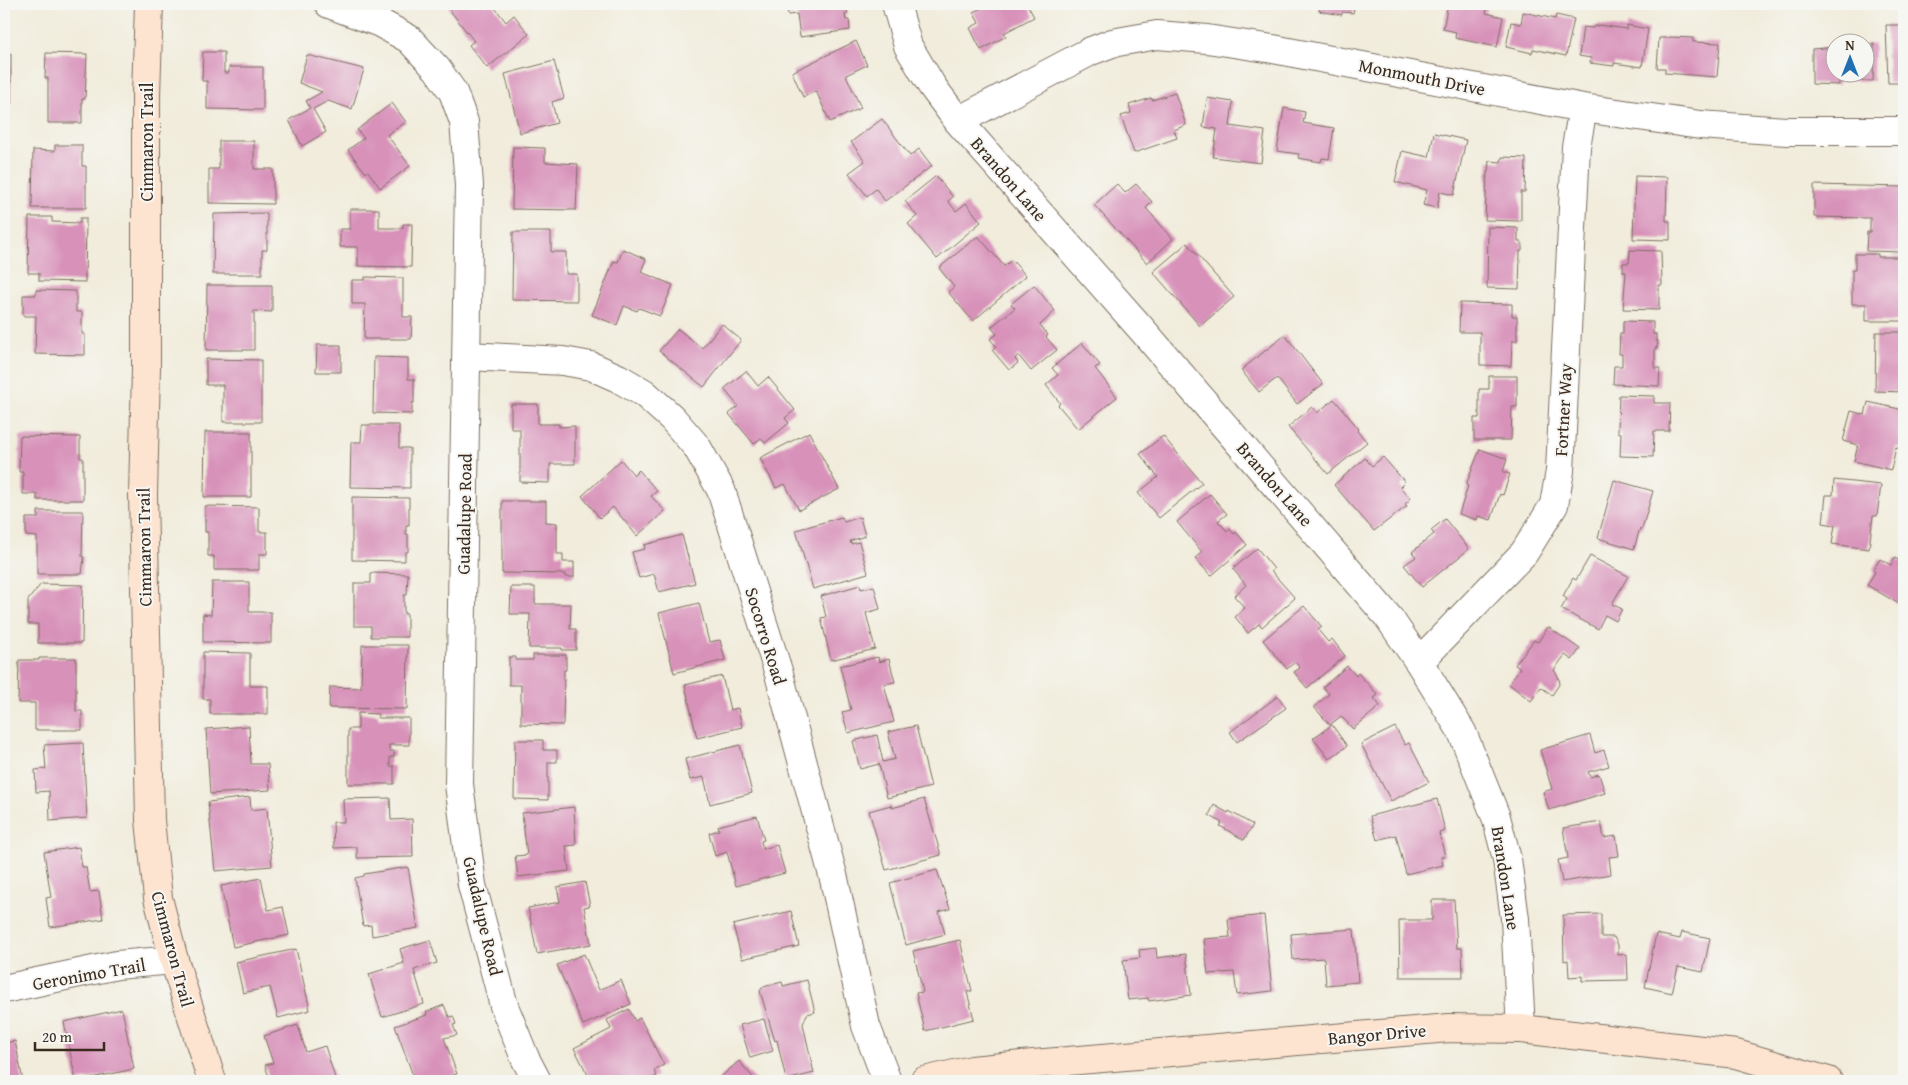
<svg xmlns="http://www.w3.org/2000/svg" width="1908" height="1085" viewBox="0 0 1908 1085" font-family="'Gentium Book Plus',serif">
  <rect width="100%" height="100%" fill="#f6f6f2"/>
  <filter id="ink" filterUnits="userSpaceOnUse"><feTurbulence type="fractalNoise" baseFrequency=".02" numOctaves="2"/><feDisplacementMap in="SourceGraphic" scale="10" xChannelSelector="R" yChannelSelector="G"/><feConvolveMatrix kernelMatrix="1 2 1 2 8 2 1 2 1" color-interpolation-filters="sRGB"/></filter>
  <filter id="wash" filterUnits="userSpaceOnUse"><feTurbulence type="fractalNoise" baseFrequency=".0096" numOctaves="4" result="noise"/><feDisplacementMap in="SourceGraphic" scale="20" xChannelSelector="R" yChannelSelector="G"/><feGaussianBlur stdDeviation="1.12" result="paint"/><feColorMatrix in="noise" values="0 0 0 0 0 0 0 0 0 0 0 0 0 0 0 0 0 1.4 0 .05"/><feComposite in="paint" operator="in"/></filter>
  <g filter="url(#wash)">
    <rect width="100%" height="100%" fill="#f1ecdb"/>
    <g id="blocks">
      <!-- building -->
      <path fill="#d892ba" d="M453,4H492L506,22L514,15L529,34L487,68L469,45L474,41L448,8Z
        M787,4H843L844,11L847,10L848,14H845L846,20H849L850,30L800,37L797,14L788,15Z
        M990,4H1027L1034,17L1004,33L1006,36L981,50L970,28L979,23L973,12Z
        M1310,4H1355L1353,13L1342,12V15L1319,11L1320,6Z
        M1448,4H1488L1486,13L1503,17L1497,47L1455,38L1456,32L1443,29Z
        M1523,12L1555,19L1556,15L1574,19L1566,56L1533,49L1532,53L1506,47L1511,22L1521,24Z
        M1598,25L1627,29V25L1648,29L1642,67L1614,63V66L1590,63L1591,58L1579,56L1583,27L1593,28L1594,26H1598Z
        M1886,25H1904V88H1899V83H1888Z
        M1670,37L1693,38V42L1720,43L1717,77L1665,73V68H1657L1659,38H1669Z
        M856,41L867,65L846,75L861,108L830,122L816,91L803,97L792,72Z
        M1866,44H1874L1873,81H1839V85L1812,84V49L1836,47V72H1866Z
        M203,52H224V73H229V67H263V110L207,109V81H202Z
        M46,53L87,54L85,99H82V123H48V78H45Z
        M4,54H11V104H4Z
        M307,55L364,69L352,109L328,101L313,109L326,132L302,146L289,120L310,108L306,101L322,92L299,83Z
        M554,61L564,98L552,102L557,123L520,133L505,74Z
        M1175,93L1186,125L1174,130L1177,138L1134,153L1121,116L1131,113L1129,105L1151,98L1152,100Z
        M1207,98L1233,102L1230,126L1265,131L1261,163L1213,157L1217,129L1203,127Z
        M392,103L406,122L387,135L410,166L380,188L368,171L366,173L348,150L364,138L357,130Z
        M1284,108L1305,112L1303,123L1334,128L1329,159L1322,158L1321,162L1298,158L1299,154L1277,151Z
        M882,119L910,156L919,149L932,166L885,201L876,189L867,196L849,173L865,161L851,142Z
        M1434,133L1466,140L1454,195L1440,192L1437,208L1423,205L1427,190L1395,182L1402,151L1429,157Z
        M219,141H254V169H273V204L209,203V169H219Z
        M55,145H82V166H86V208H32L33,150L55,151Z
        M513,147L545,148V162L578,164L576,210L512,209Z
        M1502,157L1526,158L1525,192H1521V221L1485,220L1487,172H1488L1489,161L1501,162Z
        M936,176L953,197L948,201L956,211L966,203L981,222L937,259L908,224L917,216L905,201Z
        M1635,176L1667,177L1666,221H1670V240L1633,239Z
        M1117,184L1125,193L1136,184L1152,202L1146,208L1173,239L1147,263L1094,205Z
        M1814,185L1904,187V252L1866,251L1867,232H1870V218L1814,217Z
        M350,209H379V228H403V224H412L411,267L358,266V247H340V229H350Z
        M267,213V250H262V274H213L214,214Z
        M29,217H52V222L80,223V218H86L85,282L39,281V273H28Z
        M1488,227L1518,228V242H1522V251H1520L1519,289L1487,288Z
        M513,232H551V252H566V274H577V301L512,300Z
        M978,236L1004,266L1012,260L1026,276L973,321L948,292L954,287L939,268Z
        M1187,243L1234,297L1200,326L1153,272Z
        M623,249L646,259L641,272L673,285L660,316L639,308L637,311L624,306L617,325L592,315L614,261L618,262Z
        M1630,250L1661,251L1662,285H1659V310L1623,309L1626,272H1623V263H1629Z
        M1855,254H1878V257H1904V321H1866V304H1852V270H1855Z
        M365,277L403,278V317H412L411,339H364L365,304H352V280H365Z
        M207,285H272V312L254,311V350H206Z
        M1034,285L1055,311L1040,325L1048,335L1046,337L1057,350L1031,371L1018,355L1015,359L1018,363L1009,370L992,350L996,346L990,339L997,334L991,327L1015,308L1011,304Z
        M36,290L76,291V312H82V334H85V355L35,354L36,316H23V295H36Z
        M1460,303L1512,304V316H1517V341H1512L1511,366L1480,365V332H1459Z
        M1623,321L1653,322V334H1656V341H1658L1657,348H1655V368H1660L1659,386L1613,384L1614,366H1622V354H1619L1620,334H1623Z
        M722,324L741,340L704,387L659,351L678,329L702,348Z
        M1876,332H1904V392L1875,391Z
        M1285,335L1323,384L1297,404L1277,378L1259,392L1241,370Z
        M1082,343L1100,365L1095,368L1117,397L1078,429L1058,405L1060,403L1046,385L1058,375L1052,368Z
        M317,345H341V372H316Z
        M374,357L408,358V379H414V403H412V414L373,413Z
        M206,359L261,360V422H223V385H206Z
        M746,371L758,386L768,377L795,410L785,418L789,423L765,443L761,438L754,444L729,414L738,406L724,389Z
        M1489,376H1517V407H1512L1511,440H1474V418H1479V389H1489Z
        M1619,395L1654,396V403H1670L1669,431H1654L1653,457L1620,456L1621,433L1618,432Z
        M1334,399L1359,429L1357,431L1367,442L1328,474L1288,427L1312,407L1317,413Z
        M1868,402L1904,410L1901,423L1904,424V432L1900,448L1896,447L1891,470L1854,461L1858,445L1843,441L1851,411L1865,415Z
        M511,404H538V424H559V427L575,426V464H550V483L520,482V429H511Z
        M362,425H399V448H410V488L350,487L351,442H361Z
        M205,432H251V497H204Z
        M809,432L839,489L799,510L785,484L776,488L760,458Z
        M20,436L80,437V458H83V500H37V494H23V472H19Z
        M1163,436L1202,483L1159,518L1138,493L1158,477L1140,454Z
        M1480,449L1507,459L1503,472L1510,474L1503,495L1500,494L1491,520L1478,516L1477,520L1459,514L1468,486L1466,485Z
        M1383,457L1405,482L1400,487L1411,499L1405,504L1407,506L1374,531L1334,485L1365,458L1372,466Z
        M621,460L634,475L639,470L657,491L651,496L665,511L637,536L613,507L600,518L582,496Z
        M1614,480L1653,491L1642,529L1640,528L1634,549L1598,538Z
        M1834,480L1881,485L1877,516H1873L1869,549L1832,544L1835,525L1823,523L1826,495H1833Z
        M1210,494L1227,514L1218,521L1227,531L1230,529L1234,534L1236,532L1247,545L1211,576L1195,558L1202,552L1177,522Z
        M352,497L409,498V525H406V534H408V552H405V561L352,560Z
        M502,501H546V522L557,523V554H563V562H574V577H565V574L502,573Z
        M205,506L259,507V532H267V554H259V570H214V556H208V532H205Z
        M38,511H83L82,557H84L82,574H37V537L26,536V518H38Z
        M842,517L844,522L860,517L865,536L850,541L851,544L859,542L868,573L813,589L796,530Z
        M1445,519L1469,549L1422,587L1404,565L1416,557L1412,552L1434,534L1431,530Z
        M682,535L695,583L659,592L654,574L639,578L632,552L645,549L644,545Z
        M1257,548L1274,569L1271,571L1295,598L1262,627L1259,624L1248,633L1235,617L1245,608L1234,596L1246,585L1233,569Z
        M1590,556L1628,576L1612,604L1622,609L1616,621L1605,615L1598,629L1561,609L1567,599L1563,596L1573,578L1576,580Z
        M1895,558L1904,563V607L1867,585L1875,572L1873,570L1880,559L1891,565Z
        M371,573L408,574L407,595H404V614H407V637H371V626H354V583H371Z
        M212,582H249V612H271V643L203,642V614L211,615Z
        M41,584L83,585L82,643H38V624H28V600Z
        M860,585L861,589L874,586L880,609L866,613L875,649L831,660L821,618L826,617L821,596Z
        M511,587H535V604H571L570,629H576V650H562V648H529L530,614H510Z
        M699,603L709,642L720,640L725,660L674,673L659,613Z
        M1304,606L1322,627L1318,630L1328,642L1332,639L1345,656L1307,688L1294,672L1300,668L1295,662L1287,669L1263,640Z
        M1548,627L1580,649L1572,660L1565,655L1554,670L1558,676L1560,683L1552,695L1541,687L1531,701L1509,684L1520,668L1515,665L1534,640L1538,642Z
        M362,645H408L407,709L329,708L330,687L361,688Z
        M203,652L250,653V686H268V714H210V699H203Z
        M533,655H566V670H564L563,725L521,724V685H509V657H516V660H533Z
        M878,657L879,662L889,659L895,682L884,684L894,722L848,733L842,712L851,710L840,666Z
        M39,658H76V711H82V730H35V703H18L19,660H39Z
        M1347,666L1356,676L1358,673L1378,695L1374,698L1380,706L1353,729L1341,716L1330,725L1314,707L1329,694L1323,687Z
        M722,676L730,710L738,708L742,727L697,738L685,685Z
        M1278,696L1286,708L1237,742L1230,732Z
        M358,713L378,714V718H409V745H389V751H394V757H390V766H394V784H348V729H358Z
        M1332,725L1347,746L1329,759L1313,738Z
        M249,726L251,764H268L270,790L210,794L206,729Z
        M916,726L931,787L887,798L879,764L860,769L853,741L877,735L883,762L895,759L888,732Z
        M1395,727L1405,745L1409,743L1429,782L1391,801L1361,744Z
        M1590,735L1595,753L1604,750L1609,766L1588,772L1590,777L1599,774L1605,793L1549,810L1543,792L1552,789L1540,750Z
        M515,740H543V750H557V762H548V800L514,799Z
        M83,743L87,818L50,821L49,791L36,792L35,770L46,769L44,745Z
        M740,745L752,793L710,804L704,777L690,780L685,759Z
        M250,797L251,810L267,808L272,866L215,871L208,802Z
        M390,798L391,820L412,819L413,857L357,858V847L334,848L333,822H344L343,799Z
        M924,799L941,855L886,870L869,811L891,805L892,808Z
        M1437,799L1445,831L1439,833L1445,856L1441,857L1443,865L1406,874L1396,835L1377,840L1370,816Z
        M1214,805L1228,813L1229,811L1253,825L1244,840L1220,826L1222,823L1209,815Z
        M574,807L576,845L566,846L569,871L518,877L515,856L527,855L522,813Z
        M757,816L764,840L761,841L763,849L777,845L785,873L736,886L727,852L715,856L709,833L719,830L718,826Z
        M1601,822L1604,838L1616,836L1619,856L1609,857L1611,874L1562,882L1558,860L1568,858L1563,828Z
        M79,847L82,867H86L90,892L99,891L103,919L50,927L46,898L51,897L44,852Z
        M408,867L418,928L372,936L371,925L363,926L355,878L364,876V874Z
        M937,870L950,909L939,912L945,934L906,945L890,883Z
        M261,878L268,910L283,907L289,935L233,947L221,886Z
        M585,882L590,906L584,907L591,944L537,954L528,908L560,902L557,887Z
        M1432,900H1454L1457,948H1462L1463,977H1400L1399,920H1432Z
        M791,911L799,946L742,959L733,925Z
        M1601,914V937H1614L1618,945V955L1627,954L1628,980L1582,981V976L1569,977L1568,960L1564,961L1563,915Z
        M1264,915L1272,991L1237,995L1234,972L1208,974L1204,939L1230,937L1228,919Z
        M1354,929L1358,982L1326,985L1324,958L1293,960L1291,934Z
        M1682,932L1710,938L1703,972L1678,967L1672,993L1645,987L1656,934L1680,939Z
        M430,940L437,963L414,970L424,1004L382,1017L369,974L404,963L400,949Z
        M960,940L972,991L967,992L974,1019L925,1031L916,993L923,992L913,951Z
        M1156,948L1157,958L1186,954L1191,995L1149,1001L1148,998L1128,1000L1123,960L1140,958L1139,950Z
        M296,949L310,1010L278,1018L270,987L243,993L236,962Z
        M584,954L599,990L621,980L631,1004L583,1025L557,965Z
        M807,980L815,1012L807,1014L803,1024L814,1073L786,1080L777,1040L775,1041L760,991L763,987L782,982L783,986Z
        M444,1005L449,1017L453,1016L456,1024L453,1025L457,1035L444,1038L457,1074L435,1081H415L395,1026L427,1015L426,1012Z
        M122,1009L134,1069L92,1078V1079L76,1081L64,1022Z
        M629,1009L635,1021L640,1018L664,1065L654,1070L657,1076L646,1081H591L574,1048L611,1029L607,1020Z
        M764,1019L773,1051L750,1058L740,1025Z
        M298,1025L306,1052L325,1046L336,1081H270L265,1065L273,1063L264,1036Z
        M15,1041L23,1081H4V1043Z
        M739,1061L756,1081H716Z"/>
    </g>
  </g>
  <g filter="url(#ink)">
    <use href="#blocks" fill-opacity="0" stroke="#7b6e60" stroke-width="1"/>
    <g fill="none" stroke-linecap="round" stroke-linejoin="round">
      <!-- street casing -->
      <g stroke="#7b6e60" stroke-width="30">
        <path id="street" d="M329,4L380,23L409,39L437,69L453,92L464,122L469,185L459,784L472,885L504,1006L525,1058L537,1081
          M896,4L908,46L932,86L958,121L1145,333L1389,618L1419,662L1462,732L1496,817L1507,859L1515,919L1521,1029
          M958,121L1091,51L1112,43L1157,35L1207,39L1273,49L1583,108L1700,125L1787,131H1904
          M467,356L563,361L591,366L618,378L644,393L672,418L697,447L721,490L779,674L834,879L866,1026L887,1081
          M1419,662L1524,553L1554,505L1560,471L1576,147L1583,108
          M4,989L117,965L174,960"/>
      </g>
      <!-- secondary casing -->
      <g stroke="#7b6e60" stroke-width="30">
        <path id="secondary" d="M149,4L146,94V368L143,495L150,820L158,898L174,960L212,1081
          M924,1081L972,1070L1022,1065L1449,1028L1521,1029L1736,1054L1828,1081"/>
      </g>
      <!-- street -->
      <use href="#street" stroke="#fff" stroke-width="28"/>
      <!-- secondary -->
      <use href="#secondary" stroke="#fde4d0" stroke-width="28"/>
    </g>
  </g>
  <g text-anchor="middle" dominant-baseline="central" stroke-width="4" stroke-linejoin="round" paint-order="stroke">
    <!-- street labels -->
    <g font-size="18" fill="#3b2a1e" stroke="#f6f6f2">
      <text transform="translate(1422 77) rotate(11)">Monmouth Drive</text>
      <text transform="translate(146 142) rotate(-90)">Cimmaron Trail</text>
      <text transform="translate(1009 179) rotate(49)">Brandon Lane</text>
      <text transform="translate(1563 410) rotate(-87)">Fortner Way</text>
      <text transform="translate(1275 484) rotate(49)">Brandon Lane</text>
      <text transform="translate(464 514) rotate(-89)">Guadalupe Road</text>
      <text transform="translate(144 547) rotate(-91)">Cimmaron Trail</text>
      <text transform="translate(766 636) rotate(73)">Socorro Road</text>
      <text transform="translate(1506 878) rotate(81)">Brandon Lane</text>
      <text transform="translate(483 916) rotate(77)">Guadalupe Road</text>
      <text transform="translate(173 949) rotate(75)">Cimmaron Trail</text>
      <text transform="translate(89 974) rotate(-10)">Geronimo Trail</text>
      <text transform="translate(1377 1034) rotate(-5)">Bangor Drive</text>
    </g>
  </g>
  <!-- margin -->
  <rect width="1908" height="1085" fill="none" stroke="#f6f6f2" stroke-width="20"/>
  <!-- north arrow -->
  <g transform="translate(1850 58)"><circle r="24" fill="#f6f6f2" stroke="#aba49d"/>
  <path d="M0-4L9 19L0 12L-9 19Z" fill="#1f6fb2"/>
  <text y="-8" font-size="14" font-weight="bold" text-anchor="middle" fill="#3b2a1e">N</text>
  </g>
  <!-- scale -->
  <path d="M35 1042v8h69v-8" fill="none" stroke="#3b2a1e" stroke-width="2.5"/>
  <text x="42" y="1042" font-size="15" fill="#3b2a1e" stroke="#f6f6f2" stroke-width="4" paint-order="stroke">20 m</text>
</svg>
